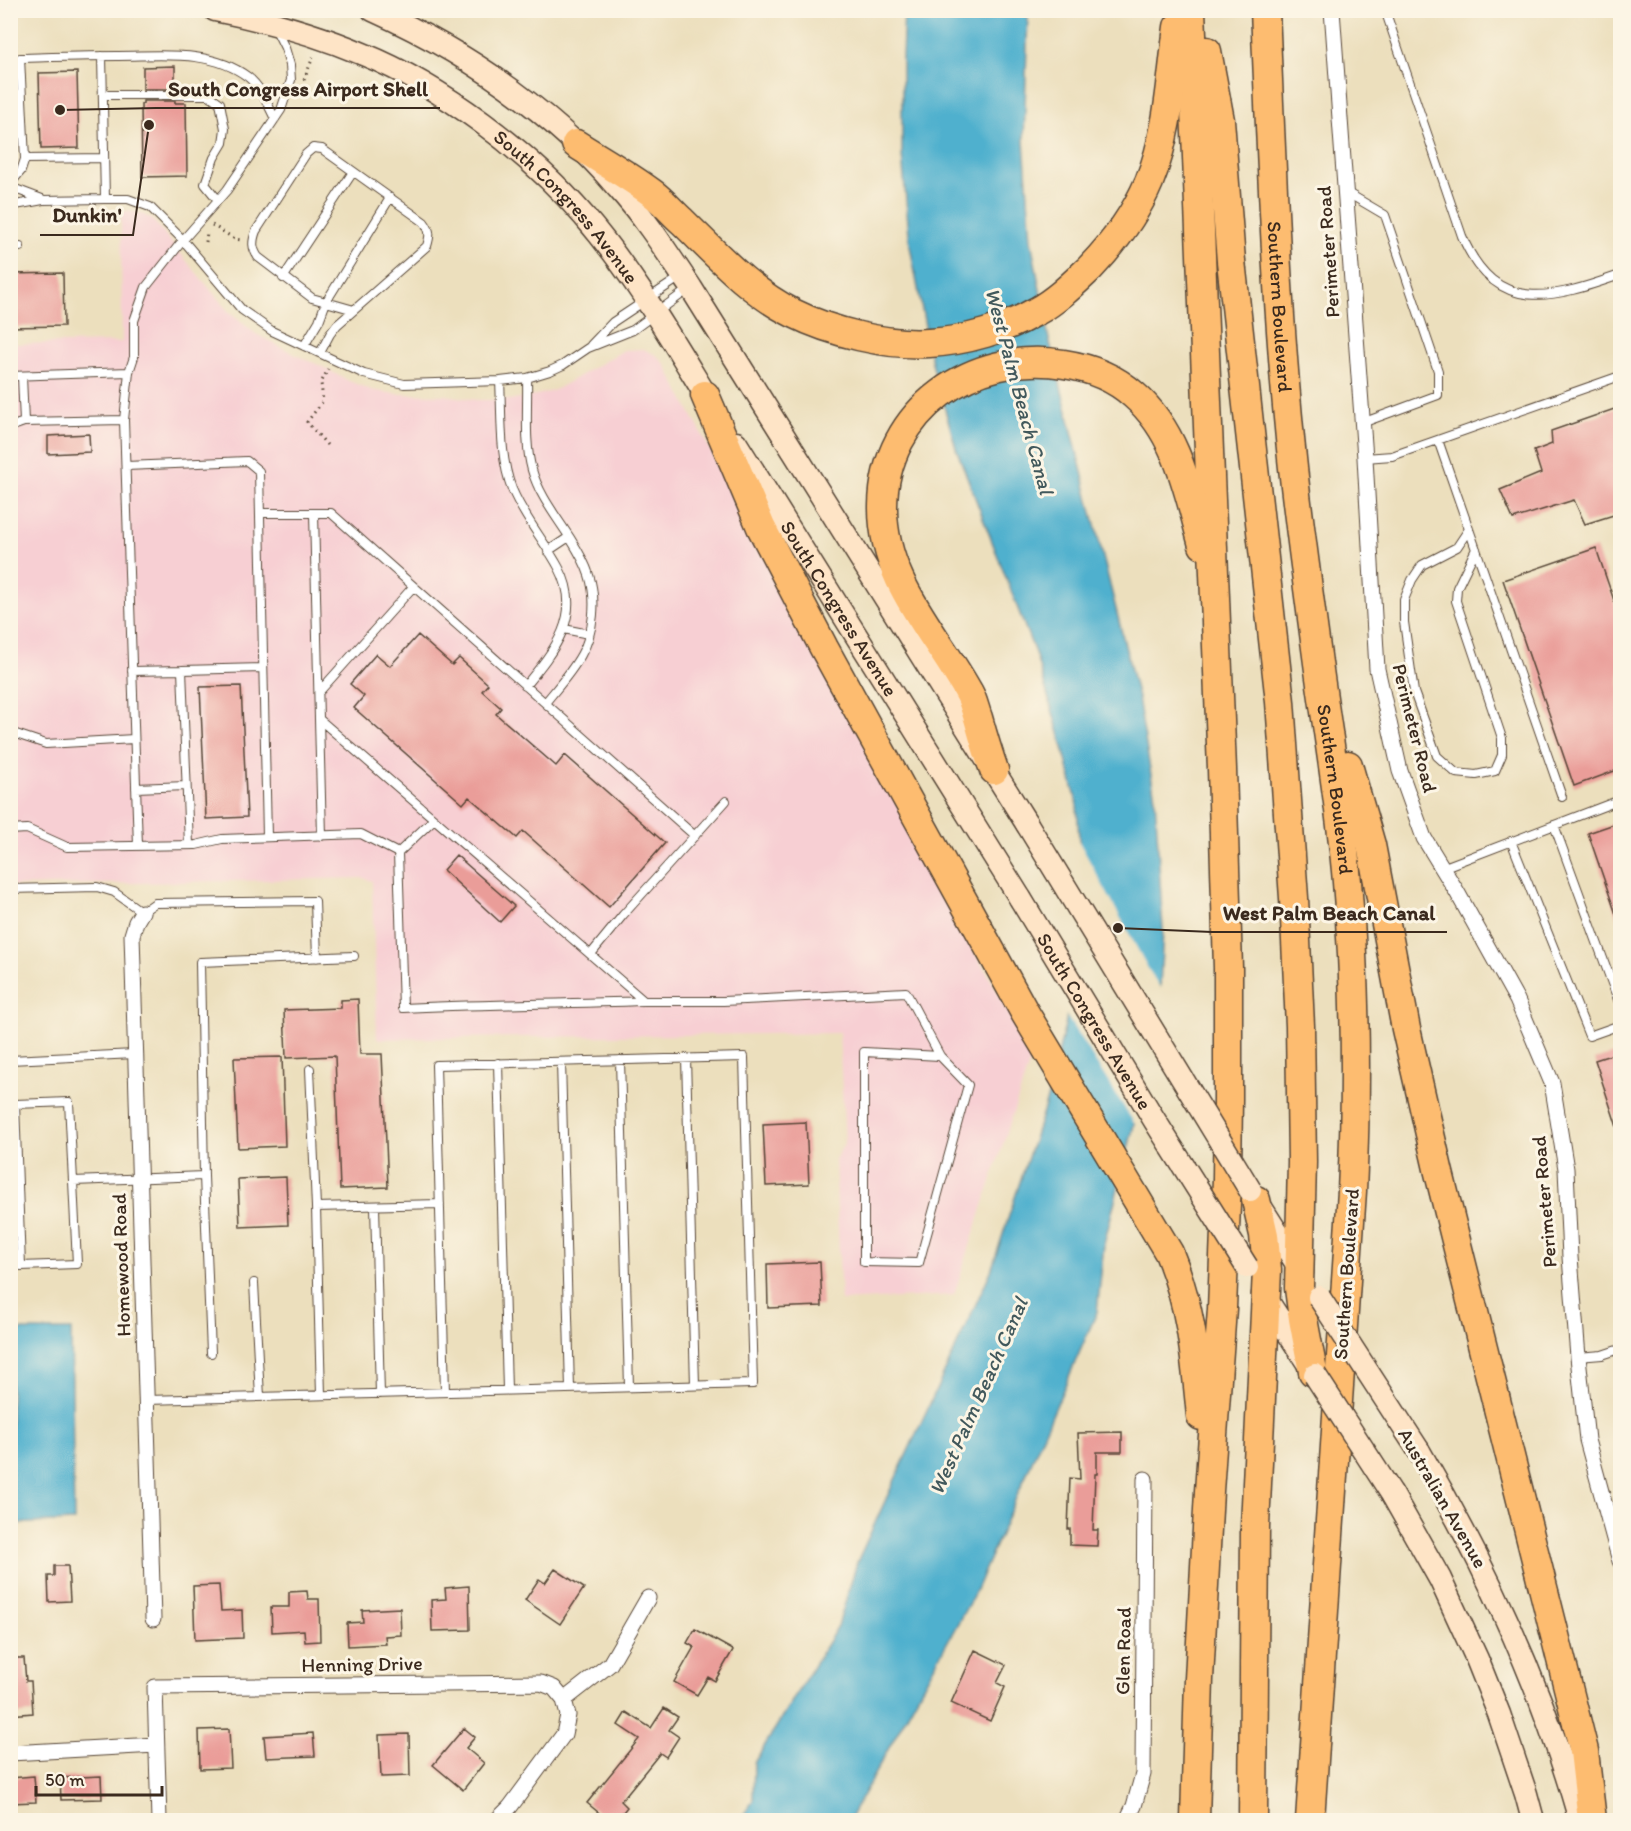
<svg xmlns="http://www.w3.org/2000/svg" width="1631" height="1831" viewBox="0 0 1631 1831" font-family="Itim,sans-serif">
  <rect width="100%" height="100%" fill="#fcf5e5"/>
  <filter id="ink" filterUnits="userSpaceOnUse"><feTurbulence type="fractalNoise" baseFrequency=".0167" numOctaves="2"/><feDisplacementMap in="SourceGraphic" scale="12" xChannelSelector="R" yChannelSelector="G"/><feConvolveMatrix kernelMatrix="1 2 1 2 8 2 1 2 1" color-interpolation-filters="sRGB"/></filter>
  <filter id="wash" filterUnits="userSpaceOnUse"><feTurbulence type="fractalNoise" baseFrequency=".008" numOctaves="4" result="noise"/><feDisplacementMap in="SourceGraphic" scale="24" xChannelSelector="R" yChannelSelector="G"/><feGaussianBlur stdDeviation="1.35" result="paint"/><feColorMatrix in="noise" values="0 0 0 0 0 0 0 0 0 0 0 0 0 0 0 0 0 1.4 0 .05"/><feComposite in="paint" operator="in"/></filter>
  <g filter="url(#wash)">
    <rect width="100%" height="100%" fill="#ecdfbd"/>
    <!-- built -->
    <path fill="#f7cfd3" d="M121,211L137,212L152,219L229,312L256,334L300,357L321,366L349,381L371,390L396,394L445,395L477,400H508L533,396L555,390L624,350L643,349L656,355L665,364L913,834L931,877L1033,1052L954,1295L841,1301L835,1159L845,1143L839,1033L377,1039L372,881L363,878L11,886L10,344L122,342Z"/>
    <!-- water -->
    <path fill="#4fb0ce" stroke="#456d76" stroke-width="1.5" d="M904,11H1028L1024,141L1031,240L1048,335L1138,698L1155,798L1163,930L1160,987L1149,1065L1104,1244L1097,1312L975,1592L849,1820H740L753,1801L754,1763L838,1626L857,1562L991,1271L1049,1093L1066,1021L1081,876L1077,803L1062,743L1035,653L956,448L932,363L910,246L902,155V57Z
      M11,1330H71L74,1521L11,1524Z"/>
    <!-- pier -->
    <path fill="#ecdfbd" d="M1076,836L1149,970L1163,992L1152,1065L1136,1126L1064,1012L1078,876Z"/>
    <g id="blocks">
      <!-- building -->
      <path fill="#ea9d99" d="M175,66V89H143V67Z
        M77,72L79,148L41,149L39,73Z
        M143,101H175V103H186L187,176L142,177L141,104H143Z
        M63,273L64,326L10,327V274Z
        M1620,407V513L1585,524L1574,500L1513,519L1500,490L1541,473L1534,451L1552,444L1551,431Z
        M89,434L90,452L48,454V436Z
        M1596,548L1620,618V769L1574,786L1503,580Z
        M418,635L452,665L459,658L488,684L482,691L501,708L496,714L556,766L565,755L665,843L609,907L523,831L517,838L469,797L463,804L354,708L364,696L350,684L376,654L390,666Z
        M241,686L247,817L206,819L200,687Z
        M1620,822V919L1618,920L1588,833Z
        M456,855L514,906L500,922L443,870Z
        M358,999L360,1054H382L388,1187L340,1189L335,1056L286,1058L284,1010L341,1008V1000Z
        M1620,1052V1130H1618L1595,1060Z
        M282,1057L285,1146L238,1148L234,1058Z
        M806,1122L809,1184L766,1186L763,1124Z
        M286,1177L288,1225L240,1227L238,1179Z
        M820,1262L822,1306L768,1308L767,1264Z
        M1122,1432V1452H1097V1474H1095L1093,1530H1098L1097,1546L1070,1545V1529H1068L1070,1478L1080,1479L1078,1433Z
        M54,1566H68L70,1601L49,1602L48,1576H54Z
        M555,1569L584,1588L560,1624L525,1600L539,1579L545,1583Z
        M219,1585L221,1611L242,1610L243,1638L195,1640L193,1586Z
        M469,1586L470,1630L432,1631L431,1600L446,1599L445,1588Z
        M307,1591L308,1599H319L320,1641L305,1642L304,1630L272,1632L271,1607H289V1592Z
        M400,1608L401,1635L385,1636L386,1644L348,1646L347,1623L363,1622L362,1610Z
        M695,1629L733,1650L715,1681L708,1677L697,1695L674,1682L694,1647L687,1643Z
        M975,1650L1006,1665L997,1683L1005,1687L990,1721L951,1703Z
        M10,1658H24L26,1681H31L33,1713L10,1715Z
        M664,1708L678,1717L669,1730L679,1737L666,1757L660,1753L621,1801L627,1807L616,1821H609L587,1803L639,1739L618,1725L626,1712L651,1728Z
        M464,1728L475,1737L466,1748L484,1763L463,1790L433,1765Z
        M229,1729L231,1768L200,1769L199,1730Z
        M313,1733L315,1756L266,1758L264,1736Z
        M409,1734L410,1776L381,1777L379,1735Z
        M34,1776L36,1802L10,1803V1778Z
        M101,1776L102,1799L61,1800L60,1778Z"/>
    </g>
  </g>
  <g filter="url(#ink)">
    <use href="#blocks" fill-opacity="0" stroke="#564536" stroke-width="1.5"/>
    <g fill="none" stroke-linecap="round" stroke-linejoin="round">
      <!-- lane casing -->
      <g stroke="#564536" stroke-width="10">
        <path id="lane" d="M1385,10L1462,236C1496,317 1554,298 1620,275
          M102,56L105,199
          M103,95H209L220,103L225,129L223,143L214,158L205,184L218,200
          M25,159L104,158
          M10,184L21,171L25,159L20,58C53,57 85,56 118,56C161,56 211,49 248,77C261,87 268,105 275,119
          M10,187L42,199
          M1346,192L1385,215L1438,371V395L1362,423
          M10,206L43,200L105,199H128L150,207L183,240L242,310L272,331L364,374L404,384L500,381L527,378L550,371L563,365L588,348L633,330L690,288
          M10,247H20
          M283,278L353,172
          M591,345L613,322L682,276
          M304,346L319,321L326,302L390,198
          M320,353L330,334L337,325L427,246C430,236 431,231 424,222L322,149L313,148L306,154L256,231C252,242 252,248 258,257L312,298L354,310
          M129,372L124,420L138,846
          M10,376L129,372L134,357V321L146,287L183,240L227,190L281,110L291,80L290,65L285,48L276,30
          M22,376L24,422L124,420
          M527,378C528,406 524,443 532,470C539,495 556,516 570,538C577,549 585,562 589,575C597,599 594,633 581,655C571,673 557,688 545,703
          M500,381C502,416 499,456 512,489C524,518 544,540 559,568C584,615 554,651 525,686
          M10,427L24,422
          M1438,440L1562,797
          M1365,458L1392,456L1620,376
          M126,466L247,461L259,471L267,837
          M260,513H331L695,836
          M314,513L319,719L644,1001H723L906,992L940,1056L968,1085L919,1263L864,1262V1052L940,1056
          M1469,529L1457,547L1422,565L1412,580L1404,600V622L1414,692L1437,756L1456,773L1476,775L1495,771L1502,755V738L1456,601L1457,588L1476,549
          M548,551L569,537
          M564,629L589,634
          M132,671L182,670
          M319,692L413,587
          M319,719L322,836
          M10,732L46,744L134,739
          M136,788L186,786
          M434,819L398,853L403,1008C483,1004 563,1004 644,1001
          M1554,825L1620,1005
          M10,830L27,829L67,847L196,845L222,839L361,834L398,853
          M1511,841L1589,1036L1620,1025
          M189,845L182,670L263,668
          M1442,868L1620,800
          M10,889L97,887L114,892L142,912L155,903L315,901L317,958
          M591,954L623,915L726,801
          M686,1058L695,1385
          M10,1060L135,1054
          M620,1060L629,1387
          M561,1062L570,1389
          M498,1063L507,1390
          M310,1069L316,1207
          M204,1176L200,962L354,956
          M73,1181L69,1102L15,1104L21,1266L77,1264L73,1181L204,1176L211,1353
          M375,1206L380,1394
          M254,1283L260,1397
          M1578,1357L1602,1355L1620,1349
          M321,1395L316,1207L440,1204
          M146,1400L753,1384L744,1057L436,1065L445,1392"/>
      </g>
      <!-- street casing -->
      <g stroke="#564536" stroke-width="17">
        <path id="street" d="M1332,10L1365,458L1377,669L1400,771L1424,838L1457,892L1517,1000L1552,1083L1566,1169L1570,1257L1578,1357L1587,1440L1620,1561
          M142,912L136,922L132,935L153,1619
          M10,1753L156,1745
          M159,1820L155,1687L541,1683L554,1688L564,1700
          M497,1820L510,1807L564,1734L568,1715L564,1700L610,1664L648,1598
          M1127,1820L1134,1806L1143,1774L1145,1479"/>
      </g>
      <!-- secondary casing -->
      <g stroke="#564536" stroke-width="25">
        <g id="secondary">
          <path id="s1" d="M215,10C265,20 316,34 363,54C442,86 529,152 584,216C635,275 673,342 713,407"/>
          <path d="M373,10C466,52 552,111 618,188C646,219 668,254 691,288L1027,824"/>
          <path id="s2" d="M736,443L1020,898"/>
          <path d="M1262,1209L1302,1272"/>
          <path d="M1263,1294L1309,1365"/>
          <path d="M1419,1451C1488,1569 1543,1689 1580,1820"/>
          <path d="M1392,1494L1440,1579L1477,1659L1499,1714L1526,1794L1533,1820"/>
        </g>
      </g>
      <!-- highway casing -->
      <g stroke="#564536" stroke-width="31">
        <g id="highway">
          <path d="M1191,10L1222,769L1228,968V1099L1227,1178L1222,1309L1209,1491L1199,1679L1195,1820"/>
          <path id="s3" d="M1265,10C1272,169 1277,328 1295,486C1302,545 1310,604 1318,663C1328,736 1341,809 1347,882C1356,985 1357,1088 1352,1191L1310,1820"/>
          <path d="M1207,51L1220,120L1231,261L1280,702L1294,898L1300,1026L1302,1162L1299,1288L1303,1319L1313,1372"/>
          <path d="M576,144C601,160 628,175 652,193C663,201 672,212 682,221C716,254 750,292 793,313C831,332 887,346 929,343C966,341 1006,329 1037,311C1057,300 1074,283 1090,268C1114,243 1135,215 1149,182C1169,133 1171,79 1178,27"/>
          <path d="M705,395L761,527L824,648L1025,1013L1169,1253C1192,1309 1195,1357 1201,1416"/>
          <path d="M1348,765L1371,845L1406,1029L1438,1169L1584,1751L1592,1820"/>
          <path d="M994,770C988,753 983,736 978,718C975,710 973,700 969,693C935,631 882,581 883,506C884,410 974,349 1064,364C1090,368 1114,377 1134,395C1178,433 1188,491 1203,545"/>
          <path d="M1253,1820L1255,1526L1267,1270L1264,1235L1256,1200"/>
        </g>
      </g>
      <!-- path -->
      <path stroke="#564536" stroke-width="3" stroke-dasharray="1.5 4.5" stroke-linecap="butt" d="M304,80L313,57
        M212,225L235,239L242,240
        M206,242L207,231
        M327,445L307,422L323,401L321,383L328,369"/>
      <!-- lane -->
      <use href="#lane" stroke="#fff" stroke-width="8"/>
      <!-- street -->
      <use href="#street" stroke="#fff" stroke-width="15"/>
      <!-- secondary -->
      <use href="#secondary" stroke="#fee4c6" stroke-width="22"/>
      <!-- highway -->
      <use href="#highway" stroke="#fdbc70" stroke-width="28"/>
      <!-- secondary-bridge casing -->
      <g stroke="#564536" stroke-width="25" stroke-linecap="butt">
        <g id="secondary-bridge">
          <path d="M1027,824L1250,1190"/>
          <path id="s4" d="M1020,898L1155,1121L1247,1267"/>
          <path d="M1319,1297L1419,1451"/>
          <path d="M1315,1375L1392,1494"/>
        </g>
      </g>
      <!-- secondary-bridge -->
      <use href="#secondary-bridge" stroke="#fee4c6" stroke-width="22"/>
    </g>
  </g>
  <g text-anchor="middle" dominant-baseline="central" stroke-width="6" stroke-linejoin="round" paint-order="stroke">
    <!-- street labels -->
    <g font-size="20" fill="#3b2a1e" stroke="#fcf5e5">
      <text stroke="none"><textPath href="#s1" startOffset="412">South Congress Avenue</textPath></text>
      <text transform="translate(1328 252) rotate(-94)">Perimeter Road</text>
      <text stroke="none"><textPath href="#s3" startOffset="297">Southern Boulevard</textPath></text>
      <text stroke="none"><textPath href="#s2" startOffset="195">South Congress Avenue</textPath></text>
      <text transform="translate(1415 728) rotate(76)">Perimeter Road</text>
      <text stroke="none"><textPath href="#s3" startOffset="783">Southern Boulevard</textPath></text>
      <text stroke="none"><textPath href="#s4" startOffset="144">South Congress Avenue</textPath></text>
      <text transform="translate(1544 1202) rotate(-95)">Perimeter Road</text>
      <text transform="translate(121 1265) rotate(-92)">Homewood Road</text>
      <text transform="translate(1346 1274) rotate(-86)">Southern Boulevard</text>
      <text transform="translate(1443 1498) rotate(60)">Australian Avenue</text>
      <text transform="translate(1123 1651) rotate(-89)">Glen Road</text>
      <text transform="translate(362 1664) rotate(-1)">Henning Drive</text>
    </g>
    <!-- water labels -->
    <g font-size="21" font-style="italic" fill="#42595c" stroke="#fcf5e5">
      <text transform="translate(1020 391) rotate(75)">West Palm Beach Canal</text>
      <text transform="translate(978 1396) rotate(-66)">West Palm Beach Canal</text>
    </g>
  </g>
  <!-- callouts -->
  <path fill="none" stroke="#3b2a1e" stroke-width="2" d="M60 110L156 108H440M149 125L133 235H40M1118 928L1212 932H1447"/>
  <g fill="#3b2a1e" stroke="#fcf5e5" stroke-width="2">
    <circle cx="60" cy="110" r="6"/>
    <circle cx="149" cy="125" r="6"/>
    <circle cx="1118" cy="928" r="6"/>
  </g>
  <g font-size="21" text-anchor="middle" font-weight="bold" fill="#3b2a1e" stroke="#fcf5e5" stroke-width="6" stroke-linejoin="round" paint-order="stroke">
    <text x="298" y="96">South Congress Airport Shell</text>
    <text x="87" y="222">Dunkin'</text>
    <text x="1329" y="920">West Palm Beach Canal</text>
  </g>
  <!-- margin -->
  <rect width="1631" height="1831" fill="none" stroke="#fcf5e5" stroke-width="36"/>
  <!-- scale -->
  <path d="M36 1786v9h126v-9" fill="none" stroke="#3b2a1e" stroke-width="3"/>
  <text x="45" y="1786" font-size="18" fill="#3b2a1e" stroke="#fcf5e5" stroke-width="4.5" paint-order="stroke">50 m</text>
</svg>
